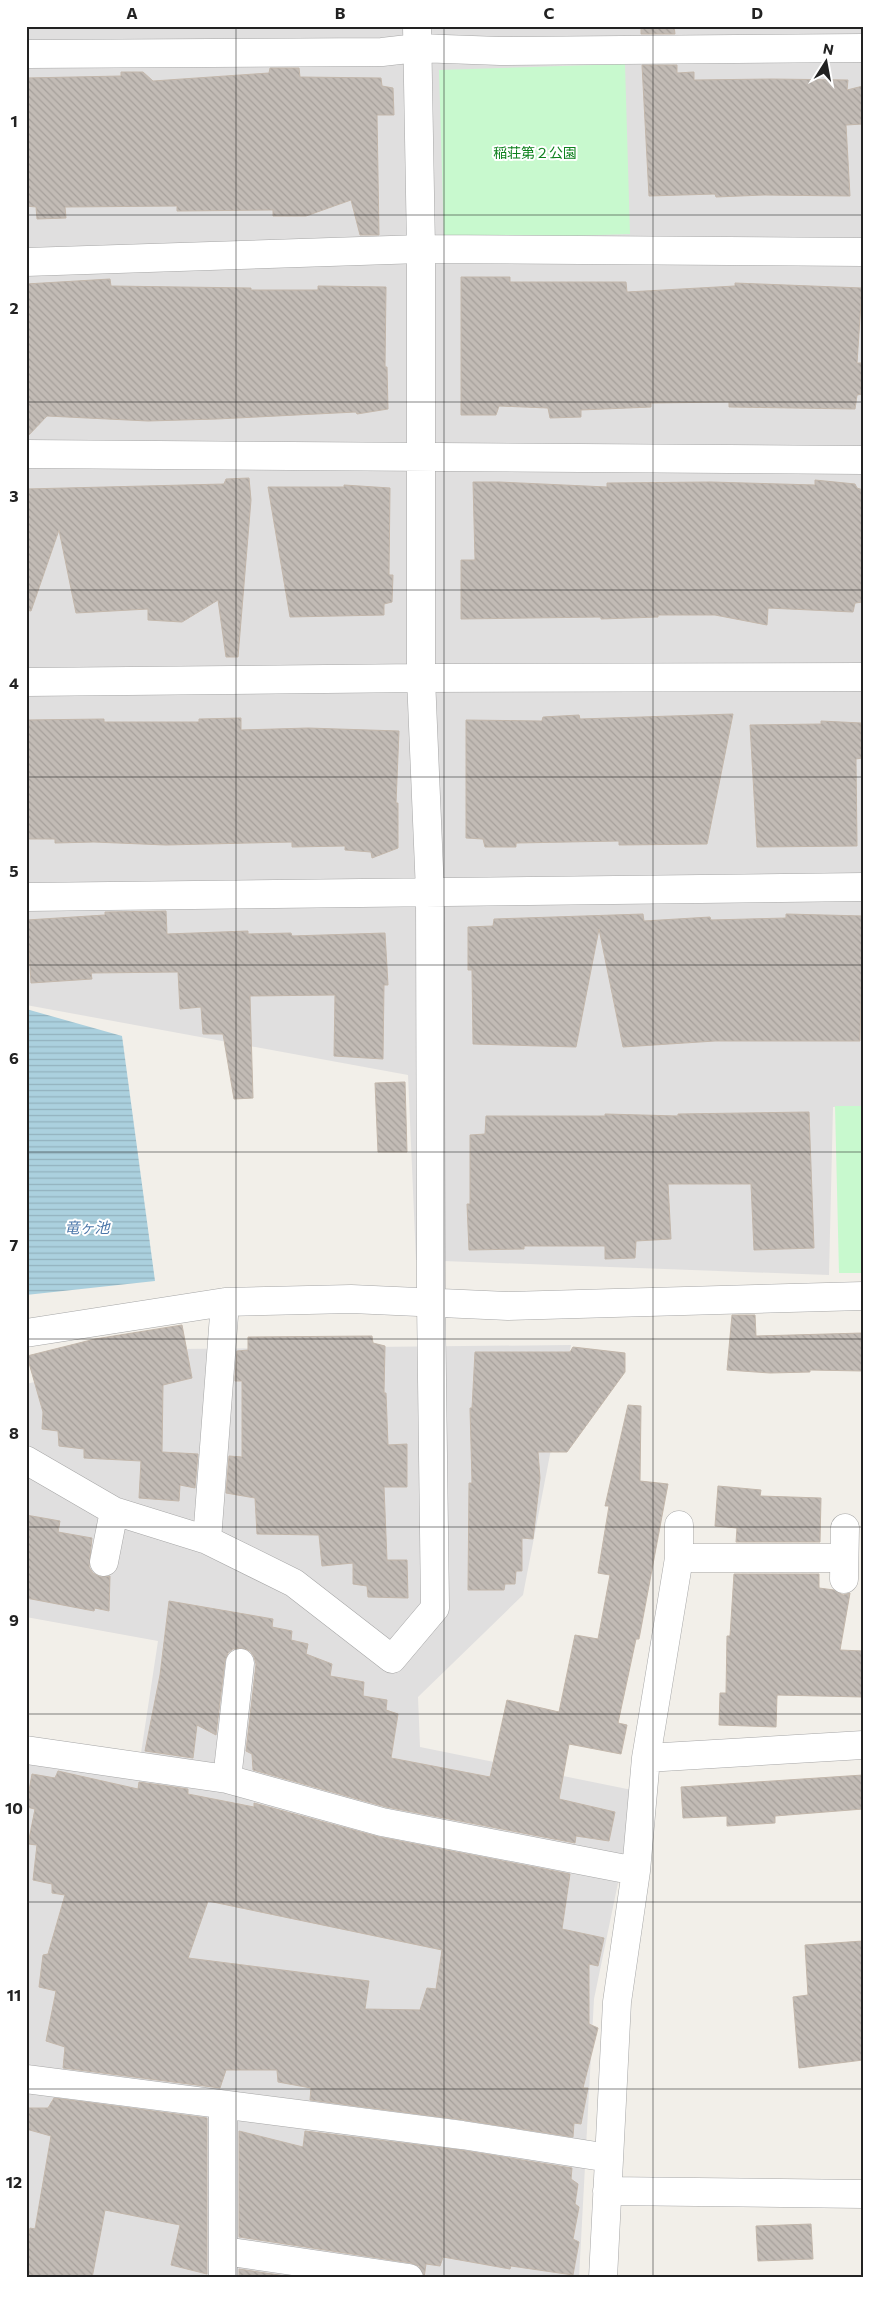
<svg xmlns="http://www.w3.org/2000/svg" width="889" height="2304" viewBox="0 0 889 2304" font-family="Commissioner,'Noto Sans JP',sans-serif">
  <defs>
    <pattern id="water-rules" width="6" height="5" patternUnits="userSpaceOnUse" patternTransform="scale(1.25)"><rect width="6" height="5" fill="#abd0de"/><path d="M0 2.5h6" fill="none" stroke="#93b2be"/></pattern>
    <pattern id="building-back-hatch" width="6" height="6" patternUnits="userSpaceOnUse" patternTransform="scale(1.25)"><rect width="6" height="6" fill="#c2bbb5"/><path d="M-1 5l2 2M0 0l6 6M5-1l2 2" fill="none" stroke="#a6a09b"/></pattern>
  </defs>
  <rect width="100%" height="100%" fill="#f2efe9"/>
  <!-- residential -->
  <path fill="#e0dfdf" d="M26,26H863V1106L833,1107L829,1275L416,1260L408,1075L26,1005Z
    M571,1345L523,1595L418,1697L420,1747L637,1791L594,1999L579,2278H65L26,2270V1736L141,1753L158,1641L26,1617V1384L175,1349Z"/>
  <!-- park -->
  <path fill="#c8f9ce" d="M625,64L630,234L444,240L439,70Z
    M835,1106H863V1273H839Z"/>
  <!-- water -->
  <path fill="url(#water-rules)" d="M26,1009L122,1036L155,1281L26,1295Z"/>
  <!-- building -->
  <path fill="url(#building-back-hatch)" stroke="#c3b7ab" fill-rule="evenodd" d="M641,26H674L675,34H641Z
    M642,65H677V73L694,72V80L771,79L848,80L847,90L863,86V124L846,125L850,196L764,195L716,197L715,194L649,196Z
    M270,68H299L300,77L381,78L382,86L393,88L394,115H377L379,235H360L351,200L306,216H273V210L177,211V206L65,207L66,218L37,219L36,207L26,206V78L121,76V72H143L153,81L269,73Z
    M461,277H510V282H626L627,292L735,286V283L862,288L857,363H863V394L857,395L855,409L729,407V402L651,403V407L581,410V417L550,418L548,408L499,406L496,415H461Z
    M110,279L111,286L251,288V290H318V286L386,287L385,367H387L388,409L357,414L356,412L217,419L148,421L47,416L26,438V284Z
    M249,478L251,500L238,657H226L218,600L182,622L148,620V609L76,613L59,530L31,611L26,610V489L224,484L226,479Z
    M815,480L855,484L857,488L863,490V602L855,603L853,612L768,608L767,625L715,615H658V617L601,619V617L461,619V560H475L473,482H499L607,487V483L711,482L815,485Z
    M344,485L390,488L389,575H393L392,602L384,604V615L290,617L268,487H344Z
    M733,714L707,844L619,845V841L516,843V847H485L483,839L466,838V720L542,721L543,717L579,715L580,719Z
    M241,718V730L308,728L399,731L396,803H398V848L372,858L371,852L345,850V846L292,847V842L166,845L94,842L55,843V839H26V720L104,719V722H199V719Z
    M821,721L861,723L862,758L856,759L857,846L757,847L750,725L821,724Z
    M166,911L167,934L248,931V934L291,933L292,936L385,933L388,985H384L383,1059L334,1056L335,995L250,996L253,1098L234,1099L223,1034H203L201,1007L180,1009L178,972L91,973L92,979L31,983L27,920L105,915V912Z
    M643,914L644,921L710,917L711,920L786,918V914L863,916L860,1041H715L623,1047L599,929L576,1047L473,1044L472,970H468V927L493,926L494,919Z
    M405,1082L407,1152H378L375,1083Z
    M809,1112L814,1248L754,1250L751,1184H668L671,1239L636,1241L635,1258L605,1259V1246H524V1249L469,1250L467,1204H470V1135L485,1134L486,1116H605V1114L678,1116V1114Z
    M732,1315H755L756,1336L863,1333V1371L810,1370V1372L770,1373L727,1370Z
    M182,1325L192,1378L163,1385L162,1452L198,1454L195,1488L180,1485L179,1501L139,1498L141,1461L84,1458V1449L59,1446L58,1431L42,1429L43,1412L27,1356L95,1339Z
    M372,1336L373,1343L385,1346L384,1393H386L388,1445L407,1444V1487H384L387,1560H407L408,1598L368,1597L367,1586L353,1584V1563L322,1566L319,1535L257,1534L255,1498L226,1493L229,1456L242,1457V1381H235V1377L237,1351L248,1350V1337Z
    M573,1347L625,1353V1372L567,1452H538L540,1478L533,1539L522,1538V1571H516L515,1584H505L504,1590H468L469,1483H472L470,1408H472L475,1352H570Z
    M628,1405L641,1406L640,1481L668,1484L639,1639H636L618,1723L627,1725L621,1754L569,1744L559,1799L615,1812L609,1841L576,1836L575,1843L386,1807L253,1770L252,1754L246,1751L256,1664L254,1657L250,1651L242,1648L233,1649L228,1653L225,1661L216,1735L197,1725L193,1758L145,1751L160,1675L169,1601L273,1619L272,1627L292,1631L291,1640L308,1644L306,1654L332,1664L330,1676L364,1682L363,1696L387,1700L386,1710L398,1714L391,1758L490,1777L507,1700L559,1712L575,1635L598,1639L610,1575L598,1573L609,1506H605Z
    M718,1486L761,1490L760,1496L821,1498L820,1542H736L737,1528L715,1526Z
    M26,1515L60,1521L58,1532L92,1538L89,1567L93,1573L101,1577L110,1576L109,1611L95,1608L94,1611L26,1598Z
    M734,1574H819V1588L834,1590L843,1595L850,1593L840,1650L863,1651V1697L777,1695L776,1727L719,1725L720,1693H726L727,1636H730Z
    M58,1771L138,1789L139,1782L188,1789V1794L254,1807V1803L379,1837L570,1874L562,1929L604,1938L598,1966L589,1964V2024L598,2028L583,2088H588L581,2124L574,2123L573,2137L464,2120L310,2100L311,2088L278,2082L277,2070H226L220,2088L63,2068L65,2047L46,2041L56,1991L39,1987L43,1955L48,1954L65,1895L52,1893V1884L33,1880L37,1845L28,1844L35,1809L26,1807L32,1774L55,1778ZM208,1901L442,1950L436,1989L427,1988L420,2010L365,2009L369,1981L188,1958Z
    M863,1775V1809L775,1816V1823L727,1826V1816L683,1818L681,1787Z
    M863,1941V2060L799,2068L793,1997L808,1995L805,1945Z
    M54,2098L207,2118V2274L171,2265L180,2225L105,2210L92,2278H26V2247L30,2228L35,2229L51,2136L26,2129V2108H48Z
    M239,2131L303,2147L305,2131L460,2150L572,2168L571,2179L578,2184L575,2204L579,2207L573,2239L579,2242L573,2275L511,2266L510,2269L443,2257L440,2266L426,2264L424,2278L419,2266L411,2263L239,2237Z
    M811,2224L813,2259L758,2261L756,2226Z
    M239,2269L299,2278H239Z"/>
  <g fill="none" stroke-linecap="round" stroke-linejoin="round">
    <!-- minor casing -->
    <g stroke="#a6a6a6" stroke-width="29">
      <path id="minor" d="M26,54L382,52L417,48L500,51L863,48
        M26,262L421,249L863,252
        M26,454L863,460
        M26,682L421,678L863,677
        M26,897L863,887
        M26,1333L225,1302L351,1299L508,1306L863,1296
        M26,1460L114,1511L207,1540L294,1583L392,1659L435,1608L431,1302L430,892L421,678V249L417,26
        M207,1540L225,1302
        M679,1558V1525
        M104,1562L114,1511
        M844,1579L845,1528
        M26,1750L227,1779L382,1822L636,1871L617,2002L603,2278
        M646,1758L863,1745
        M227,1779L240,1663
        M636,1871L646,1758L679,1558H844
        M26,2079L462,2135L609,2158
        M607,2191L863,2194
        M224,2251L409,2278
        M223,2278V2105"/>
    </g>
    <!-- minor -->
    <use href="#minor" stroke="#fff" stroke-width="28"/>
  </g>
  <!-- grid -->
  <path fill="none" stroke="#222" stroke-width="1" stroke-opacity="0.55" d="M236,26V2278M444,26V2278M653,26V2278M26,215H863M26,402H863M26,590H863M26,777H863M26,965H863M26,1152H863M26,1339H863M26,1527H863M26,1714H863M26,1902H863M26,2089H863"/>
  <g text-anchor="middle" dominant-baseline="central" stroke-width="4" stroke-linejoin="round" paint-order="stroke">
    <!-- park labels -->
    <g font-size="14" fill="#0e811d" stroke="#fff">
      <text x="535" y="152">稲荘第２公園</text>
    </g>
    <!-- water labels -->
    <g font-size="15" font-style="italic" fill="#4b76a9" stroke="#fff">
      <text x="87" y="1227">竜ヶ池</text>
    </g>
  </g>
  <!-- border -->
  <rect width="889" height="2304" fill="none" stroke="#ffffff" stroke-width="55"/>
  <!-- north arrow -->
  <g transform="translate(826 62) rotate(11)" stroke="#ffffff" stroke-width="4" paint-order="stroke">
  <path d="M0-4L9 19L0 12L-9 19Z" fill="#222222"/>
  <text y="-8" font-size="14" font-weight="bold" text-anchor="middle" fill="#222222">N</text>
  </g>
  <rect x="28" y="28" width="834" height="2248" fill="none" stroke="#222" stroke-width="2"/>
  <g font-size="16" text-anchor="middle" font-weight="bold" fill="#222">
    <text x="132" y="19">A</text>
    <text x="340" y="19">B</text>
    <text x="549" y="19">C</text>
    <text x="757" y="19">D</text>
    <text x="14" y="127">1</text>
    <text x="14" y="314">2</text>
    <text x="14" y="502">3</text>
    <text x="14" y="689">4</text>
    <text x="14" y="877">5</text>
    <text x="14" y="1064">6</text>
    <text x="14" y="1251">7</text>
    <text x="14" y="1439">8</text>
    <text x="14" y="1626">9</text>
    <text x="14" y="1814">10</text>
    <text x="14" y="2001">11</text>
    <text x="14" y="2188">12</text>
  </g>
</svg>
